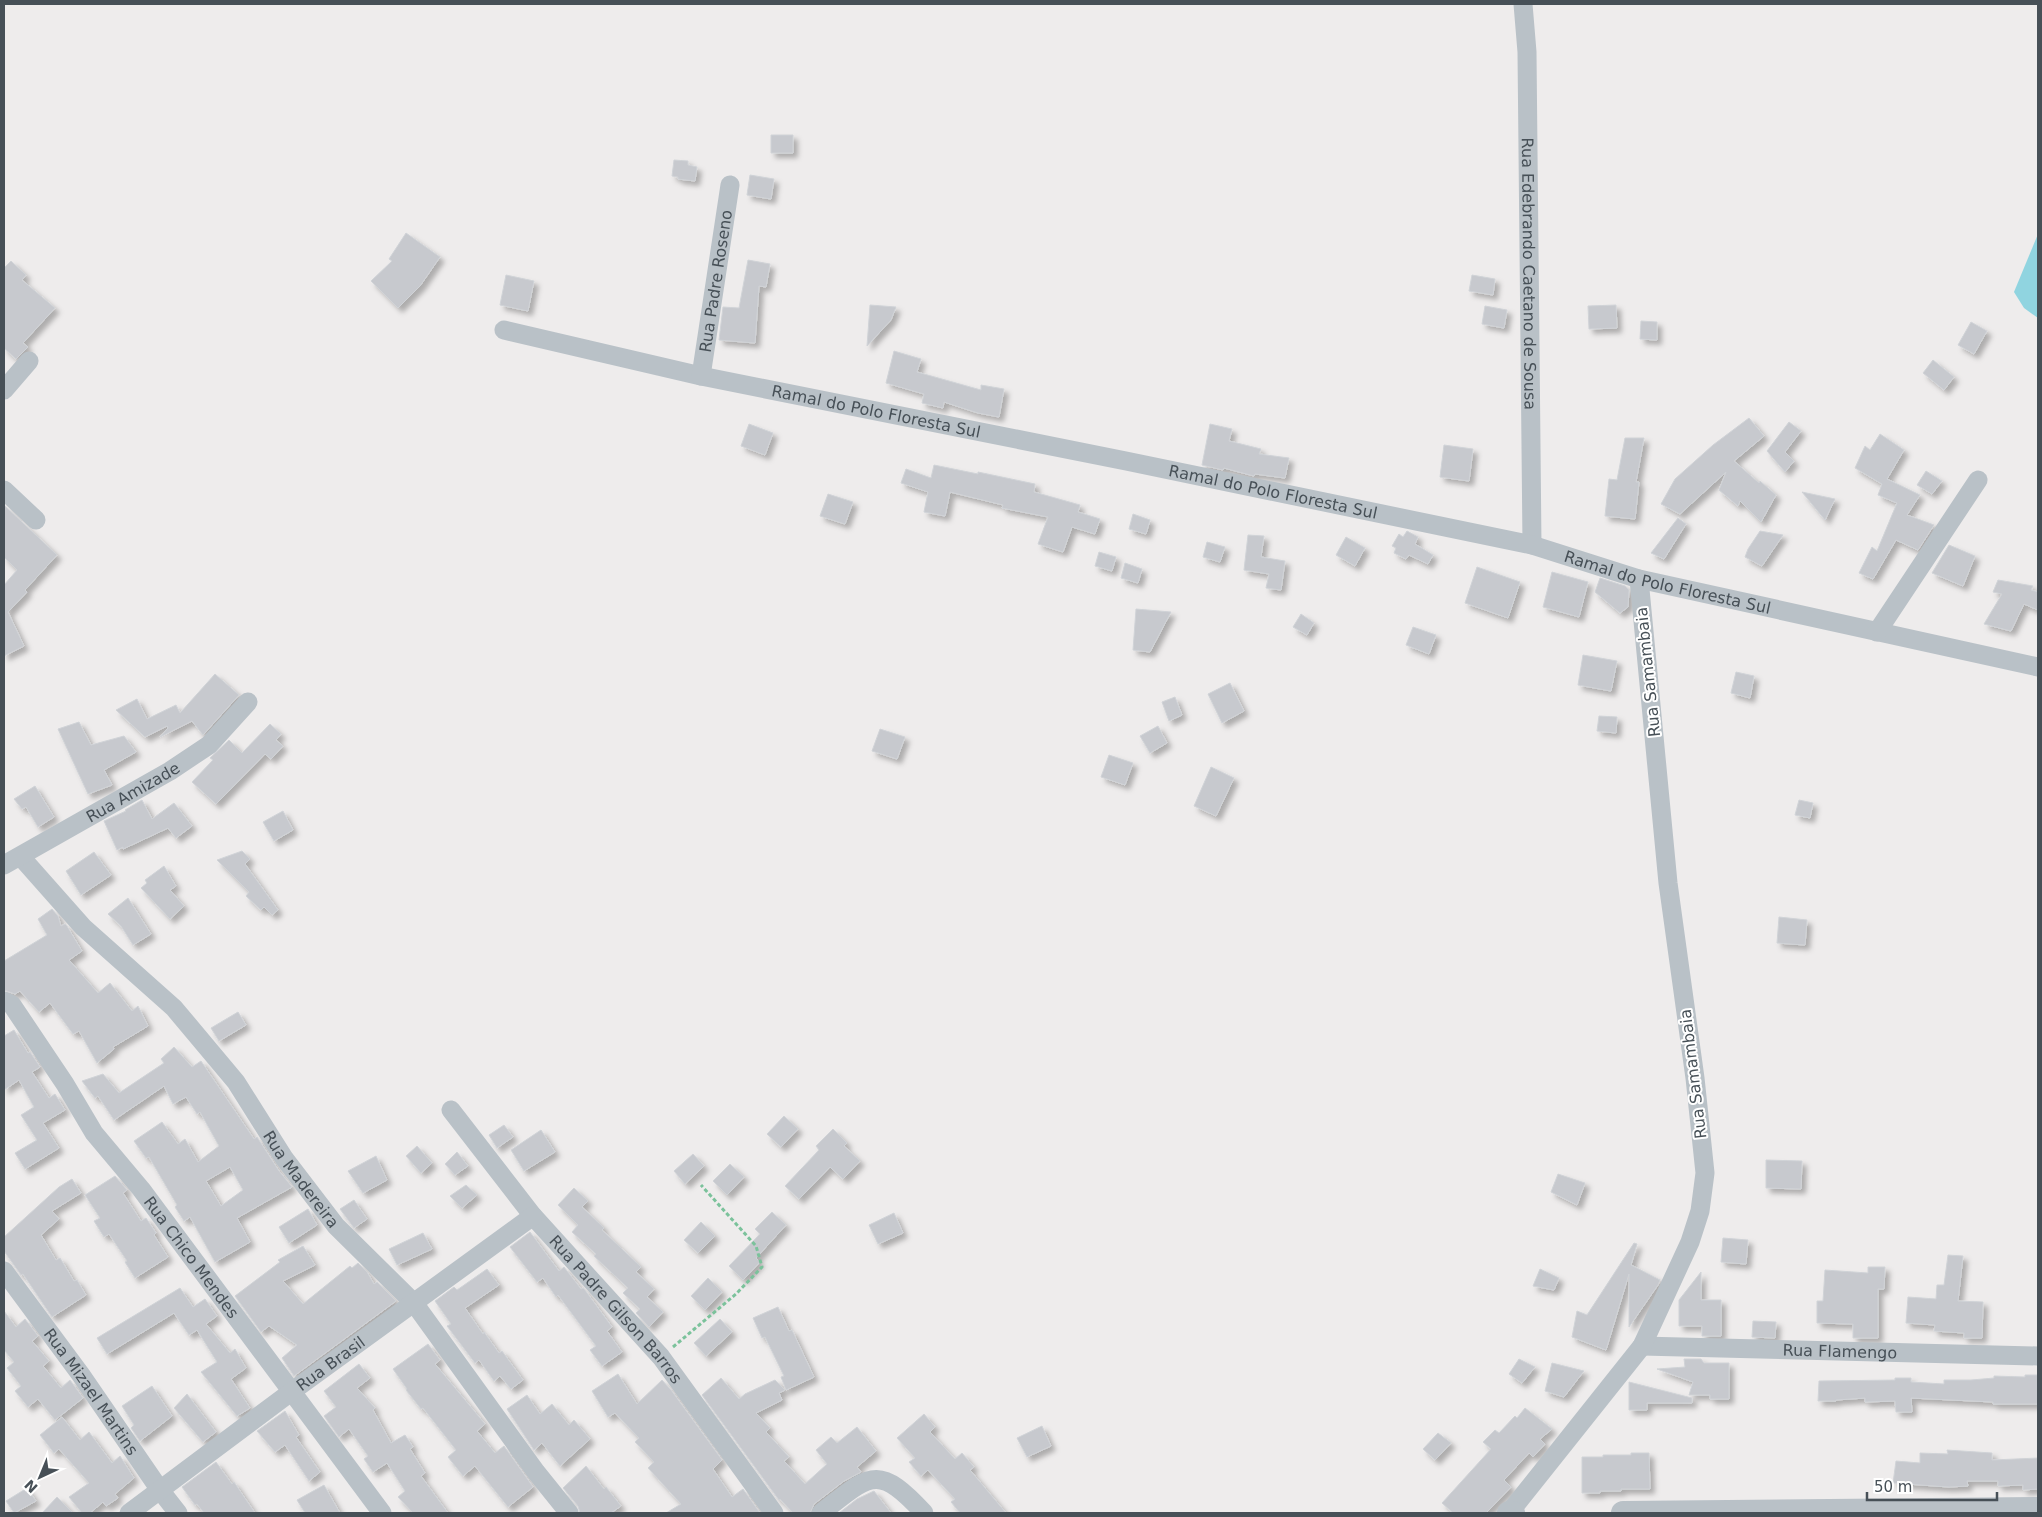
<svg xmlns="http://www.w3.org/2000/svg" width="2042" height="1517" viewBox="0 0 2042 1517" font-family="'DejaVu Sans',sans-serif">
  <defs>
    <filter id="shadow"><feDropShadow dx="4.5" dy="4.5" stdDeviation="2.5" flood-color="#0004"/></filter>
  </defs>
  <rect width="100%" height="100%" fill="#eeecec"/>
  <!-- water -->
  <path fill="#90d4e0" d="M2038,234V318L2024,308L2014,292Z"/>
  <!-- building -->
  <path fill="#c7c9ce" stroke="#d0d3d7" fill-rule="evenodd" filter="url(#shadow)" d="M771,135H793V153H771Z
    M674,160L688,161V165L697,167L695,181L678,179V177L672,176Z
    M750,175L774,179L771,199L747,195Z
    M406,233L440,257L420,286L398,308L371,281L392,261L389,259Z
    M748,260L770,264L766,287L759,286L755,343L719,340L723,307L739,308Z
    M11,261L26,275L22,280L55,308L23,343L28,347L16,359L4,348V268Z
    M506,275L534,281L528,311L500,305Z
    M1472,275L1495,279L1493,295L1469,291Z
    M870,305L896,307L891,320L867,346Z
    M1616,305L1617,328L1589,329L1588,306Z
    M1485,306L1507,310L1504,328L1482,324Z
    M1641,321L1657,322V340L1640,339Z
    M1971,322L1987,331L1974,354L1958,345Z
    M894,351L921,359L917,372L981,390V385L1004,389L999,417L978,413L944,402L943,408L922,403L924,394L886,383Z
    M1933,360L1954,377L1944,390L1923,373Z
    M1749,418L1764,436L1734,461L1759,483L1760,481L1776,495L1761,522L1740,501L1738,506L1719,490L1726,472L1680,514L1661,504L1675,479L1713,445Z
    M1789,422L1801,431L1785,452L1794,461L1785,472L1767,451Z
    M749,424L773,433L765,455L741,446Z
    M1210,424L1232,429L1229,441L1261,449L1259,454L1289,458L1285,478L1255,474L1254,476L1224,468L1223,470L1202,465Z
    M1880,434L1904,450L1887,479L1920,495L1907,515L1934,525L1918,550L1896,540L1873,579L1859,573L1872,547L1877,551L1897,503L1878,495L1882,484L1855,468L1865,446L1870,450Z
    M1625,438H1644L1636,482H1639L1635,519L1605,516L1609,479L1617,480Z
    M1444,445L1473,449L1469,481L1440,477Z
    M934,465L978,474V472L1035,484L1034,492L1080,505L1078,512L1100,519L1095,534L1072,527L1063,552L1038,544L1048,517L1002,508L1003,505L950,492L945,516L924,512L928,492L901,483L906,469L931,478Z
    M1926,471L1942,481L1932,494L1917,485Z
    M1802,492L1835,499L1825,520Z
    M828,494L853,502L845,524L820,516Z
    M4,505L57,555L25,590L27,592L8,612L24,646L4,656V585L17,570L4,557Z
    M1133,514L1150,520L1146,534L1129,529Z
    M1678,518L1686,524L1664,559L1651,553Z
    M1407,531L1418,537L1415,544L1433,555L1428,564L1409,555L1406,559L1394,553L1396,548L1392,546L1399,534L1403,537Z
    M1760,531L1783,535L1762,566L1745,557L1748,549Z
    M1248,535L1264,536L1261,557L1285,561L1281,590L1266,588L1269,574L1244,570Z
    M1346,537L1365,548L1355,566L1336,555Z
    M1207,542L1225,547L1220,562L1203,557Z
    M1949,545L1975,556L1963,586L1932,573Z
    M1099,552L1116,557L1112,571L1095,566Z
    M1125,563L1142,569L1138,583L1121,578Z
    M1477,567L1520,582L1508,618L1465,603Z
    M1552,572L1588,582L1579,617L1543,607Z
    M1600,578L1625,586L1629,590L1628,607L1620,613L1595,592Z
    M1998,580L2033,586L2031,590L2038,592V610L2024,604L2011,631L1984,624L2002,594L1993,592Z
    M1136,609L1171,612L1150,652L1133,650Z
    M1301,614L1314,623L1307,635L1293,627Z
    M1413,627L1436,635L1429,654L1406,645Z
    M1583,655L1617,661L1611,691L1578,685Z
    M1736,672L1754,676L1750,698L1731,693Z
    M215,674L239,695L203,735L192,721L160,737L168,728L167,726L145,737L116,710L137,699L147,719L176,705L180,713Z
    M1230,683L1244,711L1222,723L1208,694Z
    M1175,697L1182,715L1169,721L1162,702Z
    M1599,716L1617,717L1616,733L1597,731Z
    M79,722L91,745L124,736L136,752L104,770L112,785L88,794L58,729Z
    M270,724L281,734L276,740L283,746L271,759L265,754L216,804L192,782L213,760L210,758L229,740L242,753Z
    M1158,726L1167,743L1150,753L1140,736Z
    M880,729L905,737L897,759L872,751Z
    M1109,755L1133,763L1125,785L1101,777Z
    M1211,767L1234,778L1216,816L1194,806Z
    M35,786L54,817L38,827L26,807L22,809L14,799Z
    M142,800L152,819L174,803L192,826L176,838L168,828L123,849V847L117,850L104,821L126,811L125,810Z
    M1799,800L1813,803L1810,818L1795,815Z
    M283,811L293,830L274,841L263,822Z
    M242,851L250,859L245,864L278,910L272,915L264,907L261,910L246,896L249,892L217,860Z
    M94,852L111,875L81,895L66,871Z
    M164,866L176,886L170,890L184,906L170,919L141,888L147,883L145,880Z
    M128,898L151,934L133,945L121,926L108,914Z
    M52,909L58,916L61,926L65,924L67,926L82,951L69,960L98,993L110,983L132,1011L138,1006L148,1026L113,1047L114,1049L97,1063L79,1031L73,1034L50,1003L39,1012L20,991L15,994L4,990V961L47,935L38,919Z
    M1779,917L1807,920L1805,945L1777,943Z
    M238,1012L246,1025L219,1041L211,1028Z
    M14,1030L28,1053L30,1052L40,1067L32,1072L49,1098L55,1094L65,1110L43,1123L59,1148L25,1169L15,1153L37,1140L21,1115L34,1107L19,1080L4,1090V1036Z
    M174,1047L192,1067L201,1061L254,1139L257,1137L279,1171L292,1187L237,1218L250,1242L215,1262L190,1217L184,1221L175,1207L177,1205L149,1157L146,1158L134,1141L162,1122L178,1144L185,1139L198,1162L219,1146L200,1112L197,1114L186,1097L173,1104L164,1086L114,1120L98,1096L95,1098L82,1081L103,1074L119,1093L164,1063L161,1059ZM230,1167L243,1190L221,1206L206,1181Z
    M784,1116L798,1129L781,1147L767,1134Z
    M504,1125L513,1137L497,1148L489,1135Z
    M833,1129L847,1143L844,1146L860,1161L843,1179L830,1167L799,1199L785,1186L819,1150L816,1146Z
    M541,1130L555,1152L524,1171L511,1150Z
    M417,1146L432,1163L421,1173L406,1156Z
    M457,1152L468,1166L455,1175L445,1164Z
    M693,1154L704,1166L685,1184L674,1171Z
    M376,1156L387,1180L363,1193L348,1171Z
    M1766,1160L1802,1161L1801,1189L1766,1188Z
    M730,1164L744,1177L727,1195L713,1181Z
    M1558,1174L1585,1183L1577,1205L1551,1192Z
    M115,1176L127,1190L123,1193L141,1221L146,1218L156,1233L154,1235L168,1257L135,1278L125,1262L127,1261L109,1234L104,1237L94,1221L100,1218L85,1195Z
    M72,1179L81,1193L52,1211L59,1219L41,1235L56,1260L60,1258L74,1281L77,1280L86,1295L52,1317L23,1274L21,1275L4,1251V1237L59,1187Z
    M466,1185L477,1195L462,1208L450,1196Z
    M574,1188L588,1201L582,1207L604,1228L602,1230L641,1267L636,1272L654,1289L647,1297L663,1312L649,1327L636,1313L640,1309L623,1293L628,1288L594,1256L596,1254L572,1232L578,1225L558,1205Z
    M354,1200L367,1219L354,1228L340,1209Z
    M308,1209L317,1225L289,1243L279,1227Z
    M772,1212L786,1225L756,1258L760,1262L743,1280L729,1266L760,1234L755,1229Z
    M894,1213L903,1233L878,1244L869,1225Z
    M701,1222L715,1236L698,1253L684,1240Z
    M530,1232L559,1271L564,1267L581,1289L583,1288L585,1290L612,1327L607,1331L622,1352L602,1366L590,1350L596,1346L558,1295L556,1297L543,1278L537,1282L510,1247Z
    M423,1233L432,1249L397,1265L389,1249Z
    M1723,1238L1748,1240L1746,1264L1721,1262Z
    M1634,1243L1637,1244L1631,1265L1660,1280L1658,1285L1629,1327V1274L1606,1350L1572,1337L1577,1311L1587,1315Z
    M303,1246L315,1265L283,1281L303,1304L350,1266L352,1268L358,1263L367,1272L374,1284L377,1282L396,1301L294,1376L282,1358L297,1345L269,1326L261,1332L235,1296L280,1262L278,1260Z
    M1948,1255L1963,1256L1958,1301L1983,1302L1982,1338H1964V1333L1934,1331L1935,1325L1906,1323L1908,1297L1936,1299L1937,1285H1944Z
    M1868,1267H1885L1884,1289H1878V1338H1853V1324L1817,1323V1301H1823L1825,1270L1868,1273Z
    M487,1269L499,1285L465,1308L483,1334L484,1332L499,1353L502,1351L523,1380L511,1389L500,1376L494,1381L479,1360L475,1363L447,1326L451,1324L435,1301L454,1287L457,1290Z
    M1540,1269L1559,1278L1554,1290L1533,1286Z
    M1701,1272V1300H1721V1336H1702V1326H1679V1300Z
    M708,1278L722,1292L705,1310L691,1296Z
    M180,1288L193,1307L205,1299L217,1316L206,1324L230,1353L235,1349L246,1368L231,1379L250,1408L237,1416L201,1372L217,1362L197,1330L189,1335L174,1313L107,1354L97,1338Z
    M778,1307L789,1331L792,1330L814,1377L786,1390L781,1377L784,1376L765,1337L762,1338L753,1318Z
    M4,1311L16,1327L25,1319L38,1336L32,1341L49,1361L43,1366L61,1388L70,1380L83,1398L55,1420L38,1399L28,1407L15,1391L21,1386L7,1368L14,1362L4,1350Z
    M720,1319L732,1332L706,1356L694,1343Z
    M1753,1321L1776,1322L1775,1338L1752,1337Z
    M428,1344L440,1360L435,1364L485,1424L477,1431L495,1453L504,1446L533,1487L508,1507L475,1466L463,1476L448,1457L456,1450L423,1408L421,1409L406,1390L407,1389L393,1369Z
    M1519,1359L1535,1367L1522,1383L1509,1374Z
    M1684,1359H1701L1704,1363H1729V1399H1710V1395H1689L1693,1382L1657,1369L1685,1367Z
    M1552,1363L1584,1371L1564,1397L1545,1391Z
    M359,1364L370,1378L357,1388L375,1408L373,1410L391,1443L405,1435L413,1447L410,1449L425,1473L421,1476L448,1513H413L398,1497L405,1491L387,1463L373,1472L364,1459L368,1456L349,1429L339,1437L324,1416L336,1407L324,1391Z
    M618,1374L637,1404L662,1380L671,1390L722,1460L713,1469L732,1497L743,1489L760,1513H666L681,1504L648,1468L654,1462L635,1442L639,1438L615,1413L608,1417L592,1391Z
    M2025,1375H2038V1404H1993V1402L1911,1398L1912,1412H1896L1895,1401L1865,1402V1398L1836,1400V1401H1818L1819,1381L1895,1380V1378H1911V1382L1944,1384V1380H1971L1994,1378V1376L2025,1377Z
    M721,1378L739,1399L745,1394L775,1380L785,1390L779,1393L782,1400L756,1413L770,1428L766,1432L789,1457L784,1461L805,1484L827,1464L816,1450L831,1437L837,1443L857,1427L876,1451L857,1467L861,1472L844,1481L814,1504L810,1513H793L780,1499L779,1500L702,1395Z
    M1629,1382L1692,1398V1403H1647V1410H1629Z
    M152,1386L172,1416L140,1441L131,1428L134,1425L122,1406Z
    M187,1394L216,1432L203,1442L174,1408Z
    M527,1395L540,1414L552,1404L569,1425L574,1420L590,1439L560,1466L542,1443L534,1450L507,1409Z
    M1525,1408L1552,1429L1540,1439L1545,1444L1533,1457L1529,1453L1504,1480L1511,1487L1486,1513H1453L1442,1503L1491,1449L1483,1442L1495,1430L1499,1433L1515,1416L1517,1418Z
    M285,1411L299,1435L296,1437L320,1472L309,1481L285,1445L275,1452L257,1431Z
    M924,1414L935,1427L930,1432L955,1459L962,1453L974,1467L970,1470L1006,1513H960L951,1502L955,1499L928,1470L921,1476L909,1462L915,1458L897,1438Z
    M62,1417L80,1440L89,1432L112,1463L120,1456L134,1478L115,1494L118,1498L106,1506L103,1502L90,1513H82L69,1497L89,1483L59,1449L54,1453L40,1435Z
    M1042,1426L1051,1446L1027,1457L1017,1438Z
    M1438,1433L1451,1443L1435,1460L1423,1449Z
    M1947,1450L1992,1453V1460L2038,1458V1489L2023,1490V1485L1998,1486V1481H1967L1968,1486L1949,1487L1893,1483L1896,1461L1920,1463V1453L1948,1454Z
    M1631,1453H1649L1650,1489H1621V1491H1600V1493H1582V1457H1603V1455H1631Z
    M216,1462L232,1484L234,1482L255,1513H204L197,1504L195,1505L182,1487Z
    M586,1466L604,1489L606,1487L621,1506L611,1513H580L578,1506L563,1488Z
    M324,1485L340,1513H305L297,1500Z
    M27,1488L36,1501L14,1513L6,1501Z
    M874,1491L891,1513H839L857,1499Z
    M57,1497L73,1513H42Z"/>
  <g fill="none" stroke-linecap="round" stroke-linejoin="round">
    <!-- path -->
    <path stroke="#7bc29b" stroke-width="3" stroke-dasharray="4 2.5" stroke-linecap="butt" d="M673,1347L736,1294L762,1267L756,1246L701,1185"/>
    <!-- minor -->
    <g stroke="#b9c1c7" stroke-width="19">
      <path id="s1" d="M1523,4L1527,52L1532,545"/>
      <path id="s2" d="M504,330L701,376L1126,461L1532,545L1639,579L2038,667"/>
      <path id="s3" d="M701,376L730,185"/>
      <path d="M4,390L29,361"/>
      <path d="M4,490L36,520"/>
      <path d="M1877,632L1978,480"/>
      <path id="s4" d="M21,857L83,927L174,1008L236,1082L284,1158L336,1226L414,1303L536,1472L569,1513"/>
      <path id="s5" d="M4,865L170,771L209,745L248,702"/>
      <path id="s6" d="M4,1001L12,1005L65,1084L94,1133L141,1189L382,1513"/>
      <path id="s7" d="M451,1110L533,1216L661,1357L774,1513"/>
      <path id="s8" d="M4,1271L81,1375L160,1490L178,1513"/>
      <path id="s9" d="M1642,1346L2038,1356"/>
      <path id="s10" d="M129,1513L291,1392L533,1216"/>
      <path d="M821,1513C870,1475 877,1462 924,1513"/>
      <path d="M1509,1513L1642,1346L1690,1242L1700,1211L1705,1173L1695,1078L1668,883L1639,579"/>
    </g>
    <!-- tertiary -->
    <path stroke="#b9c1c7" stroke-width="24" d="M1509,1513H1513
      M1623,1513L2038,1509"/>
  </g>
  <g text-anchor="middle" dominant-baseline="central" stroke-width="4" stroke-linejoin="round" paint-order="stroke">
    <!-- street labels -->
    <g font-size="16" fill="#475057" stroke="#fff">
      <text stroke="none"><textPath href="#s1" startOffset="270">Rua Edebrando Caetano de Sousa</textPath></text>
      <text stroke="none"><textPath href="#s3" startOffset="96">Rua Padre Roseno</textPath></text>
      <text stroke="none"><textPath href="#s2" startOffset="381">Ramal do Polo Floresta Sul</textPath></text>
      <text stroke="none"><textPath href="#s2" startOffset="786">Ramal do Polo Floresta Sul</textPath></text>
      <text stroke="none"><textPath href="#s2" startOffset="1191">Ramal do Polo Floresta Sul</textPath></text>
      <text transform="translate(1648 672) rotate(-96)">Rua Samambaia</text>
      <text stroke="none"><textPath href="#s5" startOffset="148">Rua Amizade</textPath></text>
      <text transform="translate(1693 1074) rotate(-97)">Rua Samambaia</text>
      <text stroke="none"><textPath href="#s4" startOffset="429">Rua Madereira</textPath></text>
      <text stroke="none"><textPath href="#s6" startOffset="319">Rua Chico Mendes</textPath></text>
      <text stroke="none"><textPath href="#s7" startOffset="259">Rua Padre Gilson Barros</textPath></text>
      <text stroke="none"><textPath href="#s9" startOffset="198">Rua Flamengo</textPath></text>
      <text stroke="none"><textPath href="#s10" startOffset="251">Rua Brasil</textPath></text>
      <text stroke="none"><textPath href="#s8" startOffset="149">Rua Mizael Martins</textPath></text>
    </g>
  </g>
  <!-- border -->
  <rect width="2042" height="1517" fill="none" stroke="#475057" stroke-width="10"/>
  <!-- north arrow -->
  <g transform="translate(40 1477) rotate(224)" stroke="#ffffff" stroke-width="4" paint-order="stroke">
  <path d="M0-4L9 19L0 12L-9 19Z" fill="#475057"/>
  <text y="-8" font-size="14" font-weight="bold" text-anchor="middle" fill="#475057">N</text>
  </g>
  <!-- scale -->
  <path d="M1867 1492v8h130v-8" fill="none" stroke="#475057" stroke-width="2.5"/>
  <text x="1874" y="1492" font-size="15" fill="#475057" stroke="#ffffff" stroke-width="4" paint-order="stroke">50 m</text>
</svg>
